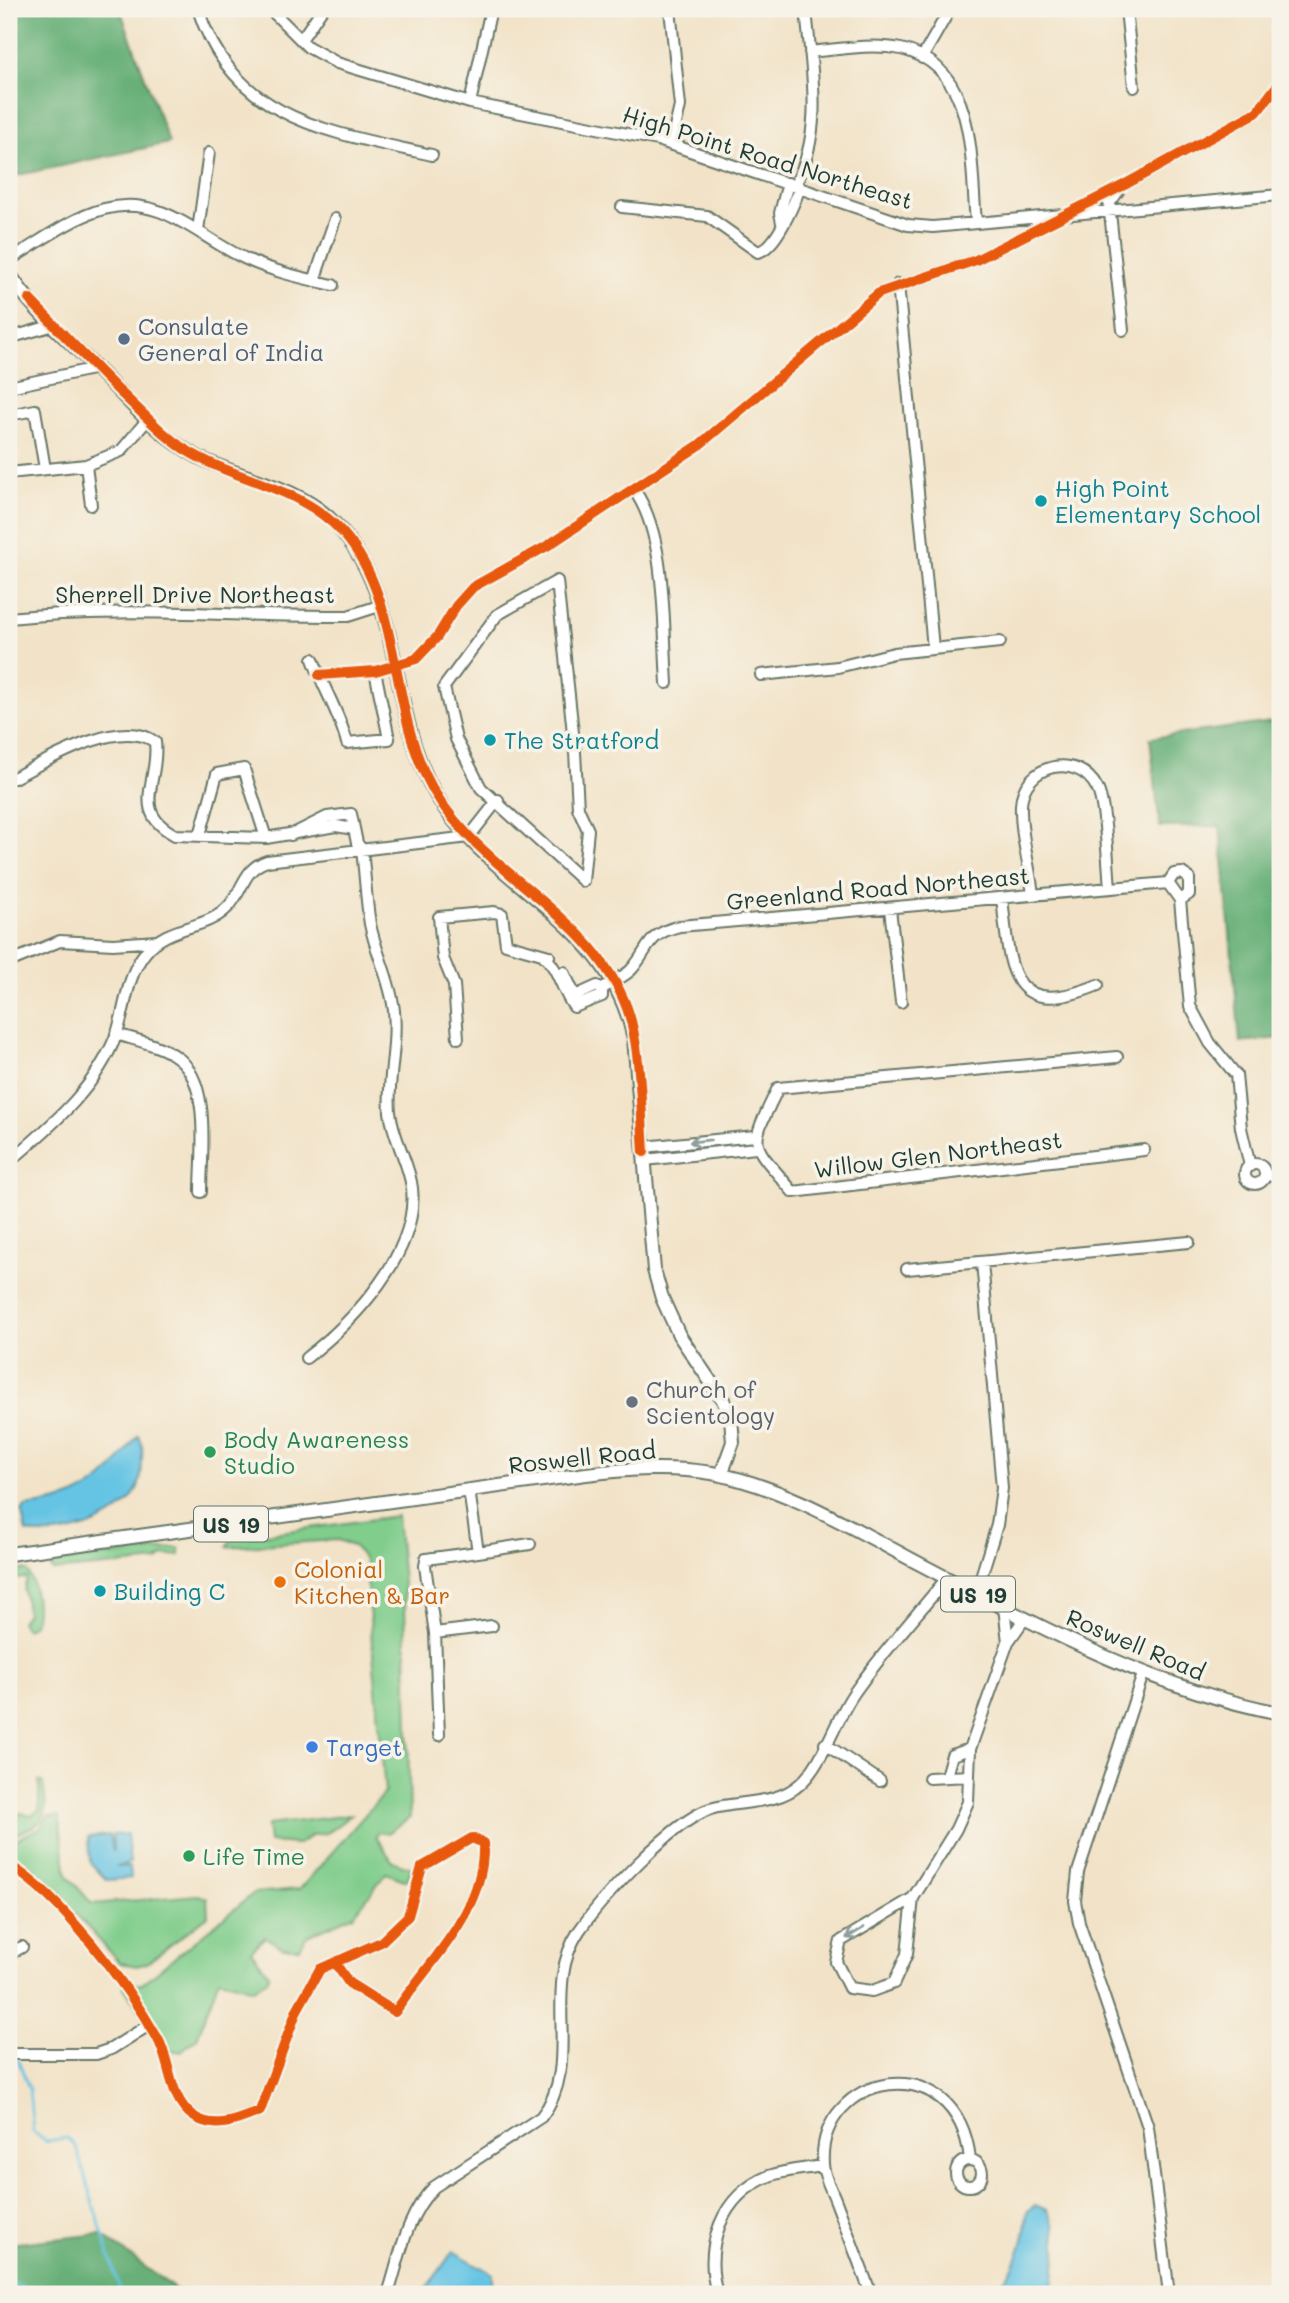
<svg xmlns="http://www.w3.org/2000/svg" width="1289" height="2303" viewBox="0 0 1289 2303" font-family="Mali,sans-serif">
  <rect width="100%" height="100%" fill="#f7f3e8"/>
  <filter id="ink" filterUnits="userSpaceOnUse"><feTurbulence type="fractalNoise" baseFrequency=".0143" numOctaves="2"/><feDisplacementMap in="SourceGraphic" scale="14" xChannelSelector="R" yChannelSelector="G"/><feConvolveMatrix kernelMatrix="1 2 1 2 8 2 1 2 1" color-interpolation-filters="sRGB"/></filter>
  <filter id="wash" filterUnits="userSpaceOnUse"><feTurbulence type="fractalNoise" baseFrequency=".00686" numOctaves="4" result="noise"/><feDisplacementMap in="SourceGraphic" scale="28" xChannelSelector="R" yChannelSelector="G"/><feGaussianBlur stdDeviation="1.57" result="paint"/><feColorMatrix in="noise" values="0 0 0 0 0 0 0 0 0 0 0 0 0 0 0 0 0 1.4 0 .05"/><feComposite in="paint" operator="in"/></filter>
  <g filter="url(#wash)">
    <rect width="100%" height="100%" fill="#f2e3c8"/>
    <!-- green -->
    <path fill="#80cd8c" stroke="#508560" stroke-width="2" d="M397,1516L405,1605L410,1818L388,1833L378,1832L376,1836L392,1861L412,1868L407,1881L386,1873L354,1915L307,1936L299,1948H283L265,1937L251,1951L269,1974L267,1980L253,1989L219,1979L197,2038L181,2051H167L123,1986L142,1984L254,1893L300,1889L385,1792L365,1561L355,1547L338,1540L227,1547L230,1541L238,1538Z
      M174,1548H179L180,1555L163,1556L158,1561L54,1571L51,1569L53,1563L58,1561Z
      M22,1570L27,1571C35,1582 39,1612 33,1624L26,1629L21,1622L27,1613L24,1590L27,1578L9,1579V1572Z
      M39,1781L43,1782C49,1822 47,1821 9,1837V1819L18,1818L19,1813L32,1815L39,1810Z
      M351,1815L327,1833L312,1835L299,1844L269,1842L267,1825Z
      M48,1816H59L67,1875L92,1904L198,1895L207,1898L208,1916L147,1963L137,1966L120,1963L39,1873L9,1853V1843L40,1828Z"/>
    <!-- forest -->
    <path fill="#68b078" stroke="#447656" stroke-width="2" d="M42,9H120L169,143L9,177V12Z
      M1280,721V1038L1240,1042L1220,826L1160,827L1150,738Z
      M100,2234L182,2294H9V2244Z"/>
    <!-- water -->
    <path fill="#65c4e4" stroke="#42808c" stroke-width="2" d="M138,1436C144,1442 142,1452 142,1461C142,1472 141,1484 135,1493C117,1523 59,1541 26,1532L22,1513L25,1507C63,1503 93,1494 118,1462C125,1454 130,1444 138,1436Z
      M127,1834L130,1863L116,1867H130L131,1878L106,1880L90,1862L88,1837L110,1835L113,1852V1835Z
      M1035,2205L1047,2210C1062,2232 1055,2270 1052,2294H988C993,2289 1000,2285 1004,2280C1019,2262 1026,2234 1027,2212Z
      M453,2251L493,2274V2294H423Z"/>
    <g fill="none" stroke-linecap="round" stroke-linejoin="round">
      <!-- stream -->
      <path stroke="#65c4e4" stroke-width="2.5" d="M9,2029L14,2047
        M18,2060L29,2089L33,2132L46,2141L68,2138L76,2147L121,2294
        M9,2282L44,2294"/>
    </g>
  </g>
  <g filter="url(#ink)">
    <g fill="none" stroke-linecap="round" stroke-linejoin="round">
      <!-- minor casing -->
      <g stroke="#697768" stroke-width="14">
        <path id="minor" d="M198,9C234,121 330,132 432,155
          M270,9L308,47L337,63L470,103L658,140L908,225L933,227L1280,195
          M670,9L680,106L671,145
          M1126,9L1134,87
          M301,40L322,9
          M810,52C839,49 872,43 901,49C978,66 970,162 976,222
          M922,58L950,9
          M470,103L491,9
          M795,185C825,129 811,69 806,9
          M1119,190L1109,204L1123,330
          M622,207L707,216L758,252C776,248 794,204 800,187
          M782,223L780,213L788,183
          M198,230L209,153
          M9,260C38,243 70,218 104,209C162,193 197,237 246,259C274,272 303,278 333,285
          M314,281L335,219
          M898,284L933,648
          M9,338L54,325
          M9,387L97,368
          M9,415L35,410L45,469
          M86,465L91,505
          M9,473L86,465L121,451L148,419
          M634,490C667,535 663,627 667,683
          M557,581L575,752L578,808L588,830L583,881L481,788L456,739L444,687L497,615Z
          M9,618C122,606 235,617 348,616L379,606
          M313,659C323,688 340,714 347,743L389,739L375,671
          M319,675L375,671L416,659L437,637L456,606L473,587L547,546L698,446L879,293L976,260L1124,185L1257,112L1280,82
          M761,675L838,667L894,653L1000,642
          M9,777L14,778C47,760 121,716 155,742C160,781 129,811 175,835L266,838L336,826L354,829
          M200,835L217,774L244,769L266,838
          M291,835L327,817L351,814L357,843L362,850C365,874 366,900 370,924C376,954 391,981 394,1011C398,1045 387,1078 390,1112C393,1139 409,1162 412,1188C419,1253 353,1322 306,1358
          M1168,883L1180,900L1190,1006L1210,1043L1236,1075L1241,1128L1250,1166
          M1168,883L1174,874L1182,873L1189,878V894L1180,900
          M1033,895C1030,866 1020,835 1021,805C1023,764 1078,751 1097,788C1106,804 1108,867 1110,888
          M1002,898C1010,966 1007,1022 1098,985
          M890,909L901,1002
          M543,955C559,968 561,990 574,1007L602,996V989C611,982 624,977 631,970C650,949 646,934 680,926L1168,883
          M9,962L60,941L113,944L157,941
          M564,972L575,996L597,986L602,989
          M116,1034C135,1040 161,1045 177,1057C212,1083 201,1153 201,1192
          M458,1038L454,985L443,958L439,917L494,912L502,914L506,944L549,956
          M1117,1057L778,1088C748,1151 749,1139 793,1192L1144,1150
          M644,1147L755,1136
          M645,1160L756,1148
          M9,1162C53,1124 96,1089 117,1033C126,1006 127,975 145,953C168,924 204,931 227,908C244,891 242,869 267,861L469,837L498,800
          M1245 1174a10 10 0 1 1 20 0a10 10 0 1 1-20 0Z
          M1265,1175L1280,1176
          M907,1269L1189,1242
          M478,1552L530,1544
          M976,1593L997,1525L1002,1488L982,1262
          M435,1633L492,1626
          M1008,1642L1025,1618
          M1143,1674L1078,1872L1075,1901L1079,1923L1148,2127L1169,2294
          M439,1735L435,1633L425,1566L426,1559L478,1552L469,1490
          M825,1744L880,1781
          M946,1776L952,1755L970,1749
          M929,1778L969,1776
          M9,1865C62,1897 127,1985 158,2039C171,2063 169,2099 193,2116C215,2131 238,2120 260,2111L297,2010L320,1969L381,1942L408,1916L422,1867L472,1838L483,1843C486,1911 429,1961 395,2012L349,1983L335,1963
          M913,1898L907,1954L894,1983L872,1991L849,1988L836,1962L841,1941L913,1898L956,1829L968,1802L970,1749L1008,1642L1004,1607
          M9,1954L22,1947
          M9,2054H96L111,2049L149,2025
          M956 2173a13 13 0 1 1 26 0a13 13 0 1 1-26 0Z
          M388,2294C400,2257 406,2215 434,2187L541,2117C584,2064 540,1989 579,1931C602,1898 673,1821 710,1809C739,1800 776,1806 800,1784C823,1764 835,1720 854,1693C882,1653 916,1616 947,1578
          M717,2294C704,2247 720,2196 769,2176C785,2170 805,2169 822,2166
          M871,2294C859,2263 847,2231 835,2199C831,2189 823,2175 823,2164C817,2073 957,2044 970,2159"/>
      </g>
      <!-- major casing -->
      <g stroke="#697768" stroke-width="16">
        <path id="major" d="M9,273C30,307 63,335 91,363C124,395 156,435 198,457C239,478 292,485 327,516C407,589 385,708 435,793C491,890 609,917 634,1039L654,1270L662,1298L679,1335L723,1400L731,1418L733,1442L721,1475
          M9,1554L586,1474C628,1469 670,1466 712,1473C786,1487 854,1529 920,1564C1036,1625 1150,1688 1280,1713"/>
      </g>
      <!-- minor -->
      <use href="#minor" stroke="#fff" stroke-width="10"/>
      <!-- major -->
      <use href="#major" stroke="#fff" stroke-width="12"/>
      <!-- cycleway casing -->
      <g stroke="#f7f3e8" stroke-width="15">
        <path id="cycleway" d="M29,299C59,330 89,361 119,391C141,411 161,434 186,450C237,482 301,486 343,533C400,597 390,699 425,774C469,871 590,907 627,1008C641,1046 641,1111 644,1152
          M319,675L375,671L416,659L437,637L456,606L473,587L547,546L698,446L879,293L976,260L1124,185L1257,112L1280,82
          M9,1865C62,1897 127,1985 158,2039C171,2063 169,2099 193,2116C215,2131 238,2120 260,2111L297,2010L320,1969L381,1942L408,1916L422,1867L472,1838L483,1843C486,1911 429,1961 395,2012L349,1983L335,1963"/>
      </g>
      <!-- cycleway -->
      <use href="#cycleway" stroke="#e8590c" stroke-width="10"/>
    </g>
    <!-- one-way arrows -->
    <defs><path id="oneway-shaft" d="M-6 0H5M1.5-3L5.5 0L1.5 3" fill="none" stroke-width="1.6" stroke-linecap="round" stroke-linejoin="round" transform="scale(1.75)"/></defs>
    <g stroke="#8f9e9a">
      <use href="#oneway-shaft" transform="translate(700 1141) rotate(174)"/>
      <use href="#oneway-shaft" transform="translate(855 1933) rotate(149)"/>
    </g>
  </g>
  <!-- markers -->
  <circle fill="#5c6f8a" stroke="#f7f3e8" stroke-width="2.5" cx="124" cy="339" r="7"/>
  <g fill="#0f9aa8" stroke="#f7f3e8" stroke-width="2.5">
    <circle cx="1041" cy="501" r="7"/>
    <circle cx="490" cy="740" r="7"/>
    <circle cx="100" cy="1591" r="7"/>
  </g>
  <circle fill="#6b7280" stroke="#f7f3e8" stroke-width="2.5" cx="632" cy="1402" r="7"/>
  <g fill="#2e9e5b" stroke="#f7f3e8" stroke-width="2.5">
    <circle cx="210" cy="1452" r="7"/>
    <circle cx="189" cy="1856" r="7"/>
  </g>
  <circle fill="#e8710a" stroke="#f7f3e8" stroke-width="2.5" cx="280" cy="1582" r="7"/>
  <circle fill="#3f7fe0" stroke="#f7f3e8" stroke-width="2.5" cx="312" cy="1747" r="7"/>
  <g text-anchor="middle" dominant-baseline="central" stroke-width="7" stroke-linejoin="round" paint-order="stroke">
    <!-- shield labels -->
    <g fill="#f7f3e8" stroke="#60746a" stroke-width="2">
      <rect x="194" y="1506.5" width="74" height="35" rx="5"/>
      <rect x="941" y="1576.5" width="74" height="35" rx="5"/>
    </g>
    <g font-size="21" font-weight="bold" fill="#1f3d34">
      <text x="231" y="1524">US 19</text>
      <text x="978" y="1594">US 19</text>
    </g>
    <!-- street labels -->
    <g font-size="23" fill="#1f3d34" stroke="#f7f3e8">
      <text transform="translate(768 157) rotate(17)">High Point Road Northeast</text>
      <text x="195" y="594">Sherrell Drive Northeast</text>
      <text transform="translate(878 888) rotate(-5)">Greenland Road Northeast</text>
      <text transform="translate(938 1154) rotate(-7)">Willow Glen Northeast</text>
      <text transform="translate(582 1457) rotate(-6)">Roswell Road</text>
      <text transform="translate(1136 1644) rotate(23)">Roswell Road</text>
    </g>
    <!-- service labels -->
    <g font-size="23" fill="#4e5e75" stroke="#f7f3e8" text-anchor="start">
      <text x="138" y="326">Consulate<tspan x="138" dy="26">General of India</tspan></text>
    </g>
    <!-- culture labels -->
    <g font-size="23" fill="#0d838f" stroke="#f7f3e8" text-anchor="start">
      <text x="1055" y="488">High Point<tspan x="1055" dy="26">Elementary School</tspan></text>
      <text x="504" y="740">The Stratford</text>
      <text x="114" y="1591">Building C</text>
    </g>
    <!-- worship labels -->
    <g font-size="23" fill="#5b616d" stroke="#f7f3e8" text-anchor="start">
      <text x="646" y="1389">Church of<tspan x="646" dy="26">Scientology</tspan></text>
    </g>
    <!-- leisure labels -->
    <g font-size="23" fill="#27864d" stroke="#f7f3e8" text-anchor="start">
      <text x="224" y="1439">Body Awareness<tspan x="224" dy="26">Studio</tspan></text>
      <text x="203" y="1856">Life Time</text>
    </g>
    <!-- food labels -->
    <g font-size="23" fill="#c56008" stroke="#f7f3e8" text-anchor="start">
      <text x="294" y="1569">Colonial<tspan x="294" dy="26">Kitchen &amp; Bar</tspan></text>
    </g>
    <!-- shop labels -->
    <g font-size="23" fill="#366cbe" stroke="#f7f3e8" text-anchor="start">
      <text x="326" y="1747">Target</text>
    </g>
  </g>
  <!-- margin -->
  <rect width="1289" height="2303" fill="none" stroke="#f7f3e8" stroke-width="35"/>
</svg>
